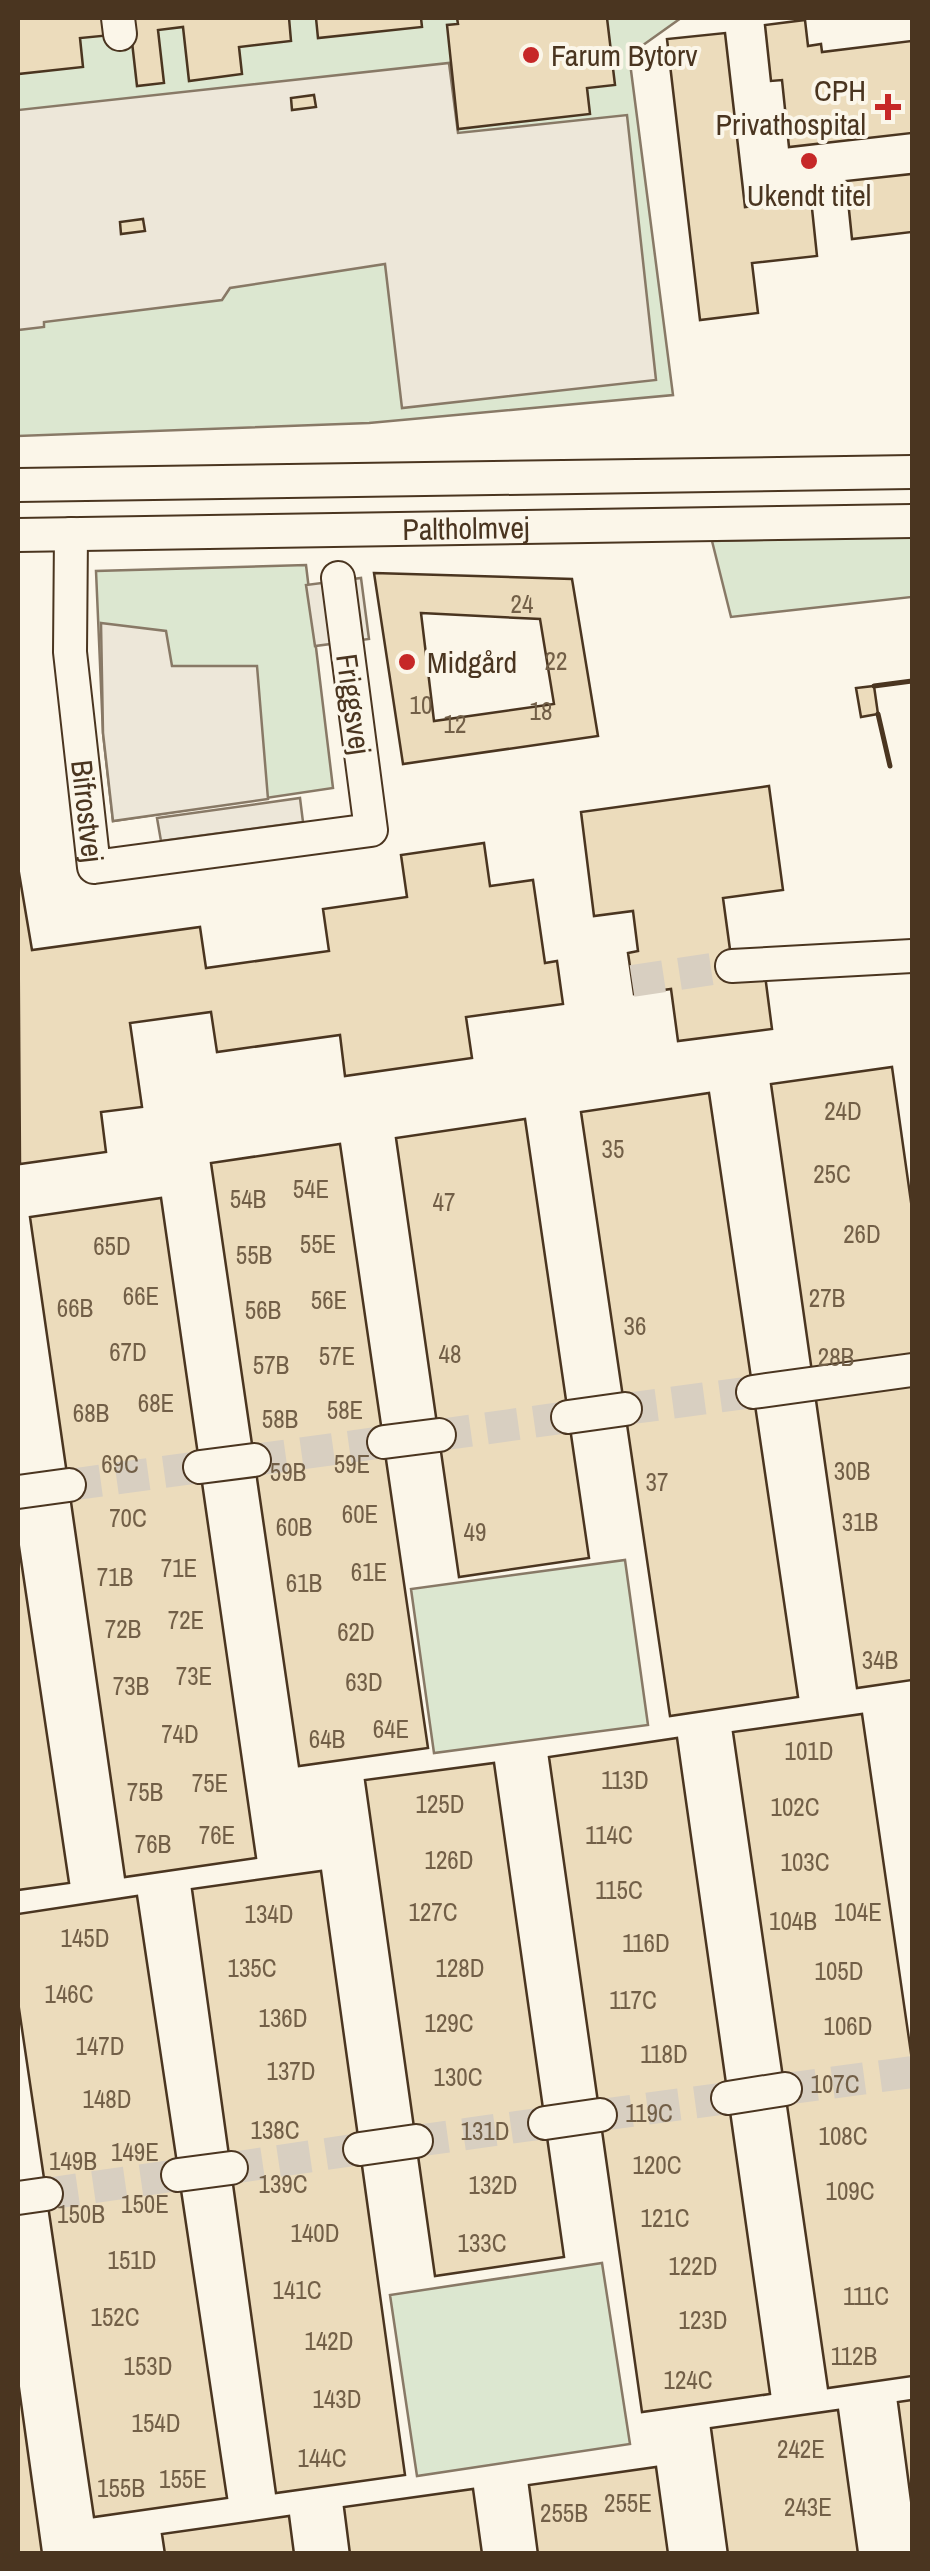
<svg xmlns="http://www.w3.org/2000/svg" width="930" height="2571" viewBox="0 0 930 2571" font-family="'Archivo Narrow',sans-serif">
  <rect width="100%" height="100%" fill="#fbf6e9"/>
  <!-- green -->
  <path fill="#dce7d0" stroke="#887966" stroke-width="2.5" d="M18,18H681L629,55L673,395L369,423L18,436Z
    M912,536V597L731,617L712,541Z
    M306,565L333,788L113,821L103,733L96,571Z
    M625,1560L648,1725L434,1753L411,1589Z
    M602,2263L630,2444L417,2476L390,2295Z"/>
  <!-- parking -->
  <path fill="#ede7d9" stroke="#887966" stroke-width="2.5" d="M449,63L458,133L627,115L656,380L402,408L385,264L230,288L222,300L44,322V327L18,330V110Z
    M361,578L369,639L315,646L306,585Z
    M101,623L166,631L172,666H257L268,799L113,821L103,733Z
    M300,798L303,822L161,841L157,818Z"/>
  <!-- building -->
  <path fill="#ecdcbc" stroke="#4a3520" stroke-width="2.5" fill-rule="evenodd" d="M18,18H289L291,41L239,47L242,74L189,81L183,27L158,30L164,83L137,86L131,33L80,38L83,67L18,74Z
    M316,18H421L422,27L318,38Z
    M457,18H607L615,85L587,88L590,114L458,129L447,25L458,24Z
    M805,20L808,46L821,44L822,52L912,41V31V133L789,147L782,80L771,81L765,25Z
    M725,33L745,207L811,199L817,256L752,263L758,313L700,320L667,39Z
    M314,95L316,107L292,110L291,98Z
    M912,174V232L852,239L846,181Z
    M143,219L145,231L121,234L120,222Z
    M374,573L572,579L598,736L403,764ZM421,613L540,619L554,704L434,721Z
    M874,686L878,714L861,717L856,688Z
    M769,786L783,890L723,898L734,979L765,975L772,1029L678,1041L671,989L634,994L628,953L638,951L633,911L594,916L581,812Z
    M484,843L490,886L533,880L545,963L557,961L563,1004L466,1017L472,1058L345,1076L340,1035L217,1052L211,1012L130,1023L142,1107L101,1112L106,1152L20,1164L18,867L32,950L200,927L206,968L329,951L323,909L407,897L401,855Z
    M892,1067L912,1209V1680L857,1688L771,1084Z
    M709,1093L798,1697L670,1716L581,1112Z
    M525,1119L589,1558L459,1577L396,1138Z
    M340,1144L428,1748L299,1766L211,1163Z
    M161,1198L256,1858L125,1877L30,1217Z
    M18,1540L69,1883L18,1890Z
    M862,1714L912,2060V2376L828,2388L733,1732Z
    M677,1738L770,2394L642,2412L549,1757Z
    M494,1763L564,2257L435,2276L365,1780Z
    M321,1871L405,2475L276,2493L192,1889Z
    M137,1896L227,2498L94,2517L18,2002V1914Z
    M18,2381L42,2554H18Z
    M912,2400V2508L898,2402Z
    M838,2410L858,2554H728L711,2428Z
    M656,2467L668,2554H538L529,2485Z
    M473,2489L482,2554H350L344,2507Z
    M289,2516L294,2554H165L162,2534Z"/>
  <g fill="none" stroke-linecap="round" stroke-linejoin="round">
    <!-- minor-tunnel -->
    <path stroke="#d8cfc1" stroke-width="32" stroke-dasharray="32 16" stroke-linecap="butt" d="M632,981L732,966
      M625,1409L753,1392
      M439,1435L568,1417
      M254,1460L384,1442
      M69,1485L200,1467
      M785,2089L912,2072
      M600,2115L728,2098
      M416,2141L545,2123
      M231,2168L360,2149
      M46,2194L178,2175"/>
    <!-- minor casing -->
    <g stroke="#4a3520" stroke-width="36">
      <g id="minor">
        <path d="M118,18L120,34"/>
        <path d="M18,485L912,472"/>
        <path id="s1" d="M71,534L70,652L94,867L371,830L338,578"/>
        <path id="s2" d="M18,535L912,521"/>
        <path d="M732,966L912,956"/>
        <path d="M753,1392L912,1370"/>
        <path d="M568,1417L625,1409"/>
        <path d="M384,1442L439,1435"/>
        <path d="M200,1467L254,1460"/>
        <path d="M18,1492L69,1485"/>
        <path d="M728,2098L785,2089"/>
        <path d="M545,2123L600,2115"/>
        <path d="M360,2149L416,2141"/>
        <path d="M178,2175L231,2168"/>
        <path d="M18,2198L46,2194"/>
      </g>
    </g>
    <!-- minor -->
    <use href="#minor" stroke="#fbf6e9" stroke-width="32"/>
    <!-- wall -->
    <path stroke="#4a3520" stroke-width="5" d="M874,686L912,681
      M878,714L890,766"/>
  </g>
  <!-- markers -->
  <g fill="#c62828" stroke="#fbf6e9" stroke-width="4">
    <circle cx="531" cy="55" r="10"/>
    <path d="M883 92h10v10h10v10h-10v10h-10v-10h-10v-10h10z"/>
    <circle cx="809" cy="161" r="10"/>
    <circle cx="407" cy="662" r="10"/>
  </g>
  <g text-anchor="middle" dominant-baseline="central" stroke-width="8" stroke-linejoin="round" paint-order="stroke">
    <!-- number labels -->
    <g font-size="25" fill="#725f47">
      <text x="522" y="604">24</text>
      <text x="556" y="661">22</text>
      <text x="421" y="705">10</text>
      <text x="541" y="711">18</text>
      <text x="455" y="724">12</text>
      <text x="843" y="1111">24D</text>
      <text x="613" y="1149">35</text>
      <text x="832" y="1174">25C</text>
      <text x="311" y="1189">54E</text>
      <text x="248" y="1199">54B</text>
      <text x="444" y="1202">47</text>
      <text x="862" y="1234">26D</text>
      <text x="318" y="1244">55E</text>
      <text x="112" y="1246">65D</text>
      <text x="254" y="1255">55B</text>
      <text x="141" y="1296">66E</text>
      <text x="827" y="1298">27B</text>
      <text x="329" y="1300">56E</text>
      <text x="75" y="1308">66B</text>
      <text x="263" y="1310">56B</text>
      <text x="635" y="1326">36</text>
      <text x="128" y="1352">67D</text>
      <text x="450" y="1354">48</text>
      <text x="337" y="1356">57E</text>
      <text x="836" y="1357">28B</text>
      <text x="271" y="1365">57B</text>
      <text x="156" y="1403">68E</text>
      <text x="345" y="1410">58E</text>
      <text x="91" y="1413">68B</text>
      <text x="280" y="1419">58B</text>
      <text x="120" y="1464">69C</text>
      <text x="352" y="1464">59E</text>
      <text x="852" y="1471">30B</text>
      <text x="288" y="1472">59B</text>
      <text x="657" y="1482">37</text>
      <text x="360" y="1514">60E</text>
      <text x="128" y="1518">70C</text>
      <text x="860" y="1522">31B</text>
      <text x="294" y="1527">60B</text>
      <text x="475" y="1532">49</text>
      <text x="179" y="1568">71E</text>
      <text x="369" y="1572">61E</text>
      <text x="115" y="1577">71B</text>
      <text x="304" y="1583">61B</text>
      <text x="186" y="1620">72E</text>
      <text x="123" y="1629">72B</text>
      <text x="356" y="1632">62D</text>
      <text x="880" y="1660">34B</text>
      <text x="194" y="1676">73E</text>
      <text x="364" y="1682">63D</text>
      <text x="131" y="1686">73B</text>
      <text x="391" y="1729">64E</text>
      <text x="180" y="1734">74D</text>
      <text x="327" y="1739">64B</text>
      <text x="809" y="1751">101D</text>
      <text x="625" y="1780">113D</text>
      <text x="210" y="1783">75E</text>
      <text x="145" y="1792">75B</text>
      <text x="440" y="1804">125D</text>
      <text x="795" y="1807">102C</text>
      <text x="217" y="1835">76E</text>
      <text x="609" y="1835">114C</text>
      <text x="153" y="1844">76B</text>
      <text x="449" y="1860">126D</text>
      <text x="805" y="1862">103C</text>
      <text x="619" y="1890">115C</text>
      <text x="433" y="1912">127C</text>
      <text x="858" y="1912">104E</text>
      <text x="269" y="1914">134D</text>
      <text x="793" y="1921">104B</text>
      <text x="85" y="1938">145D</text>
      <text x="646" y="1943">116D</text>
      <text x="252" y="1968">135C</text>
      <text x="460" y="1968">128D</text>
      <text x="839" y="1971">105D</text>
      <text x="69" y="1994">146C</text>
      <text x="633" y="2000">117C</text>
      <text x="283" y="2018">136D</text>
      <text x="449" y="2023">129C</text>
      <text x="848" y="2026">106D</text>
      <text x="100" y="2046">147D</text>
      <text x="664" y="2054">118D</text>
      <text x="291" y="2071">137D</text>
      <text x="458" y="2077">130C</text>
      <text x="835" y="2084">107C</text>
      <text x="107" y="2099">148D</text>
      <text x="649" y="2113">119C</text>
      <text x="275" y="2130">138C</text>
      <text x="485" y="2131">131D</text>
      <text x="843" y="2136">108C</text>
      <text x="135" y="2152">149E</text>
      <text x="73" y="2161">149B</text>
      <text x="657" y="2165">120C</text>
      <text x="283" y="2184">139C</text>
      <text x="493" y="2185">132D</text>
      <text x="850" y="2191">109C</text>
      <text x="145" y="2204">150E</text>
      <text x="81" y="2214">150B</text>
      <text x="665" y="2218">121C</text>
      <text x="315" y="2233">140D</text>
      <text x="482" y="2243">133C</text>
      <text x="132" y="2260">151D</text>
      <text x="693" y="2266">122D</text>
      <text x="297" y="2290">141C</text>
      <text x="866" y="2296">111C</text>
      <text x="115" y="2317">152C</text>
      <text x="703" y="2320">123D</text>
      <text x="329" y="2341">142D</text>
      <text x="854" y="2356">112B</text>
      <text x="148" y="2366">153D</text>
      <text x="688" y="2380">124C</text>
      <text x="337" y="2399">143D</text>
      <text x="156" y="2423">154D</text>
      <text x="801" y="2449">242E</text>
      <text x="322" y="2458">144C</text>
      <text x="183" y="2479">155E</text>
      <text x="121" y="2488">155B</text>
      <text x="628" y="2503">255E</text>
      <text x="808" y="2507">243E</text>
      <text x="564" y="2513">255B</text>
    </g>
    <!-- poi labels -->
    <g font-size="30" fill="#4a3520" stroke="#fbf6e9" text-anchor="start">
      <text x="551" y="55">Farum Bytorv</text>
      <text x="866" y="90" text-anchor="end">CPH<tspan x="866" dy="34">Privathospital</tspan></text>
      <text x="809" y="195" text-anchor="middle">Ukendt titel</text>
      <text x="427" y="662">Midgård</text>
    </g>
    <!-- street labels -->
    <g font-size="30" fill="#4a3520" stroke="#fbf6e9">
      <text stroke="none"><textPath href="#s2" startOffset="448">Paltholmvej</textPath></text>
      <text transform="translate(354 704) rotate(82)">Friggsvej</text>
      <text stroke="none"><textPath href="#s1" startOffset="278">Bifrostvej</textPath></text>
    </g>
  </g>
  <!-- border -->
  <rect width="930" height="2571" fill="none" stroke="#4a3520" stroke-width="40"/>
</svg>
